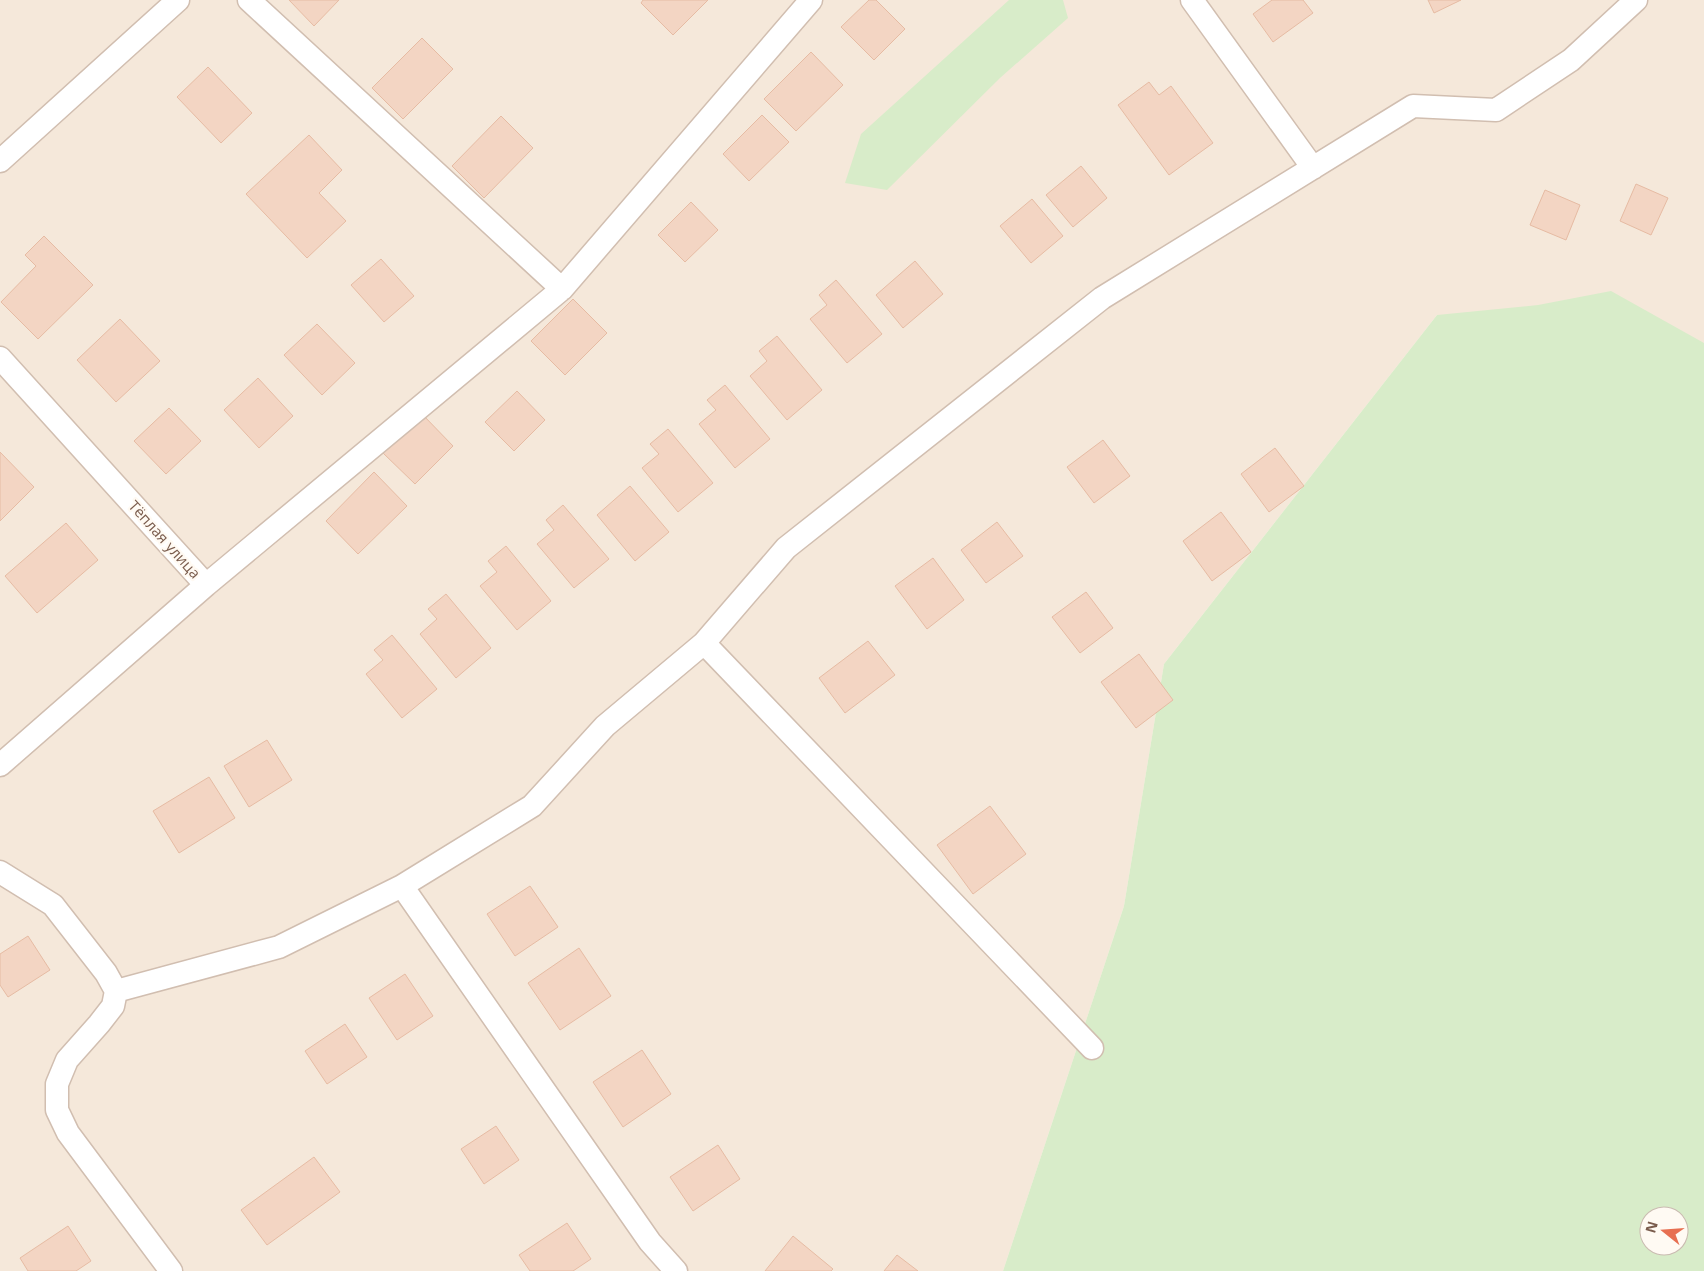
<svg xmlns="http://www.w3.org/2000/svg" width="1704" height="1271" viewBox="0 0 1704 1271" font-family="'Open Sans',sans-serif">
  <rect width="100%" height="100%" fill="#fdf6ec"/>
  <!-- residential -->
  <path fill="#f5e8da" d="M0,0H1704V367L1437,315L1164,664L1124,906L1003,1271H0Z"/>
  <!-- green -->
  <path fill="#d8ecc9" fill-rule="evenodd" d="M1009,0H1063L1068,18L1000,78L887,190L845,183L861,134Z
    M1611,291L1704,343V1271H1003L1124,906L1164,664L1437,315L1538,305ZM1649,1216H1679V1246H1649Z"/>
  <!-- building -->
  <path fill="#f3d5c3" stroke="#e6bba3" d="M289,0H339L314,26Z
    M643,0H708L673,35L641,3Z
    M869,0H876L905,29L874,60L841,27Z
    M1272,0H1303L1313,13L1273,42L1253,14Z
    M1428,0H1461L1434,13Z
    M422,38L453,69L403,119L372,88Z
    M811,52L843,85L796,131L764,99Z
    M208,67L252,113L221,143L177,97Z
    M1149,82L1159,95L1171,86L1213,143L1169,175L1118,105Z
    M762,115L789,142L749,181L723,154Z
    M501,116L533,148L484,198L452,166Z
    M309,135L342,170L319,193L346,221L307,258L246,194Z
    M1081,166L1107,198L1073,227L1046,195Z
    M1636,184L1668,198L1651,235L1620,221Z
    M1545,190L1580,205L1566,240L1530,225Z
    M1032,199L1063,236L1031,263L1000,226Z
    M691,202L718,230L685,262L658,235Z
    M44,236L93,285L38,339L1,302L36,266L25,255Z
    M381,259L414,296L384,322L351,285Z
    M915,261L943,294L903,328L876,295Z
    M836,280L882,334L847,363L810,319L827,305L819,295Z
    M573,299L607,333L565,375L531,341Z
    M120,319L160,361L116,402L77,360Z
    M317,324L355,363L322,395L284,355Z
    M777,336L822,390L787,420L750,376L767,361L759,351Z
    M258,378L293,416L259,448L224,410Z
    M725,385L770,439L735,468L699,424L716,410L707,400Z
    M517,391L545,420L514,451L485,422Z
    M169,408L201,441L166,474L134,441Z
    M422,414L453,446L415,484L383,453Z
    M668,429L713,483L678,512L642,468L659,454L650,444Z
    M1103,440L1130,476L1094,503L1067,467Z
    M1275,448L1304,486L1269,512L1241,474Z
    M0,452L34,487L0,521Z
    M374,472L407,506L358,554L326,521Z
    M630,486L669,532L635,561L597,515Z
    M563,505L609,559L574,588L537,544L554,530L546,520Z
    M1221,512L1251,552L1212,581L1183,541Z
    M997,522L1023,556L986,583L961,550Z
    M66,523L98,560L37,613L5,576Z
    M506,546L551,601L517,630L480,586L497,572L488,561Z
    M933,558L964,600L927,629L895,586Z
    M1086,592L1113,628L1080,653L1052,617Z
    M446,594L491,648L456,678L420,634L437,619L428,609Z
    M392,635L437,689L402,718L366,674L383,660L374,650Z
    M868,641L895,675L845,713L819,678Z
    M1139,654L1173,700L1136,728L1101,682Z
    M267,740L292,780L249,807L224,766Z
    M209,777L235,818L179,853L153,811Z
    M990,806L1026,854L973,894L937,845Z
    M530,886L558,927L515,956L487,914Z
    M28,936L50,970L8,997L0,985V954Z
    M579,948L611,996L560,1030L528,983Z
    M405,974L433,1016L397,1040L369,998Z
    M345,1024L367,1057L327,1084L305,1051Z
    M642,1050L671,1094L623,1127L593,1082Z
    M496,1126L519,1160L484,1184L461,1149Z
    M718,1145L740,1179L693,1211L670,1177Z
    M314,1157L340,1192L267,1245L241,1210Z
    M567,1223L591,1259L573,1271H530L519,1255Z
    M68,1226L91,1261L76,1271H28L20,1258Z
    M793,1236L833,1269L831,1271H765Z
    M897,1255L918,1271H884Z"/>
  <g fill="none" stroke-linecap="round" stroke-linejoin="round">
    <!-- street casing -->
    <g stroke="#d1beb0" stroke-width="25">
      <path id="street" d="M249,0L562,289
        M1192,0L1313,168
        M0,161L178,0
        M0,358L206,585L0,765
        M206,585L562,289L811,0
        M704,643L1092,1048
        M0,872L53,905L106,973L116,991L113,1006L99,1024L67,1060L57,1084V1110L68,1133L171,1271
        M402,886L650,1242L676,1271
        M116,991L279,947L402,886L532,806L605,726L704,643L786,548L1102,298L1413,106L1496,110L1571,60L1636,0"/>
    </g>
    <!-- street -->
    <use href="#street" stroke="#fff" stroke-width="22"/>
  </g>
  <g text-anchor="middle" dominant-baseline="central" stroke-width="4.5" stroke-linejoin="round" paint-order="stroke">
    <!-- street labels -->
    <g font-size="15" fill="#7a5c4d" stroke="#fffaf3">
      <text transform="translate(165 539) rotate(48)">Тёплая улица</text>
    </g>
  </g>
  <!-- north arrow -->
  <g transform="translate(1664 1231) rotate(287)"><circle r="24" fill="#fffaf3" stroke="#cabbb1"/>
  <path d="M0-4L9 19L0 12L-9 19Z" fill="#e76f51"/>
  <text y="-8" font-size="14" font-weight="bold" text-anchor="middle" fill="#7a5c4d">N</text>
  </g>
</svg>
